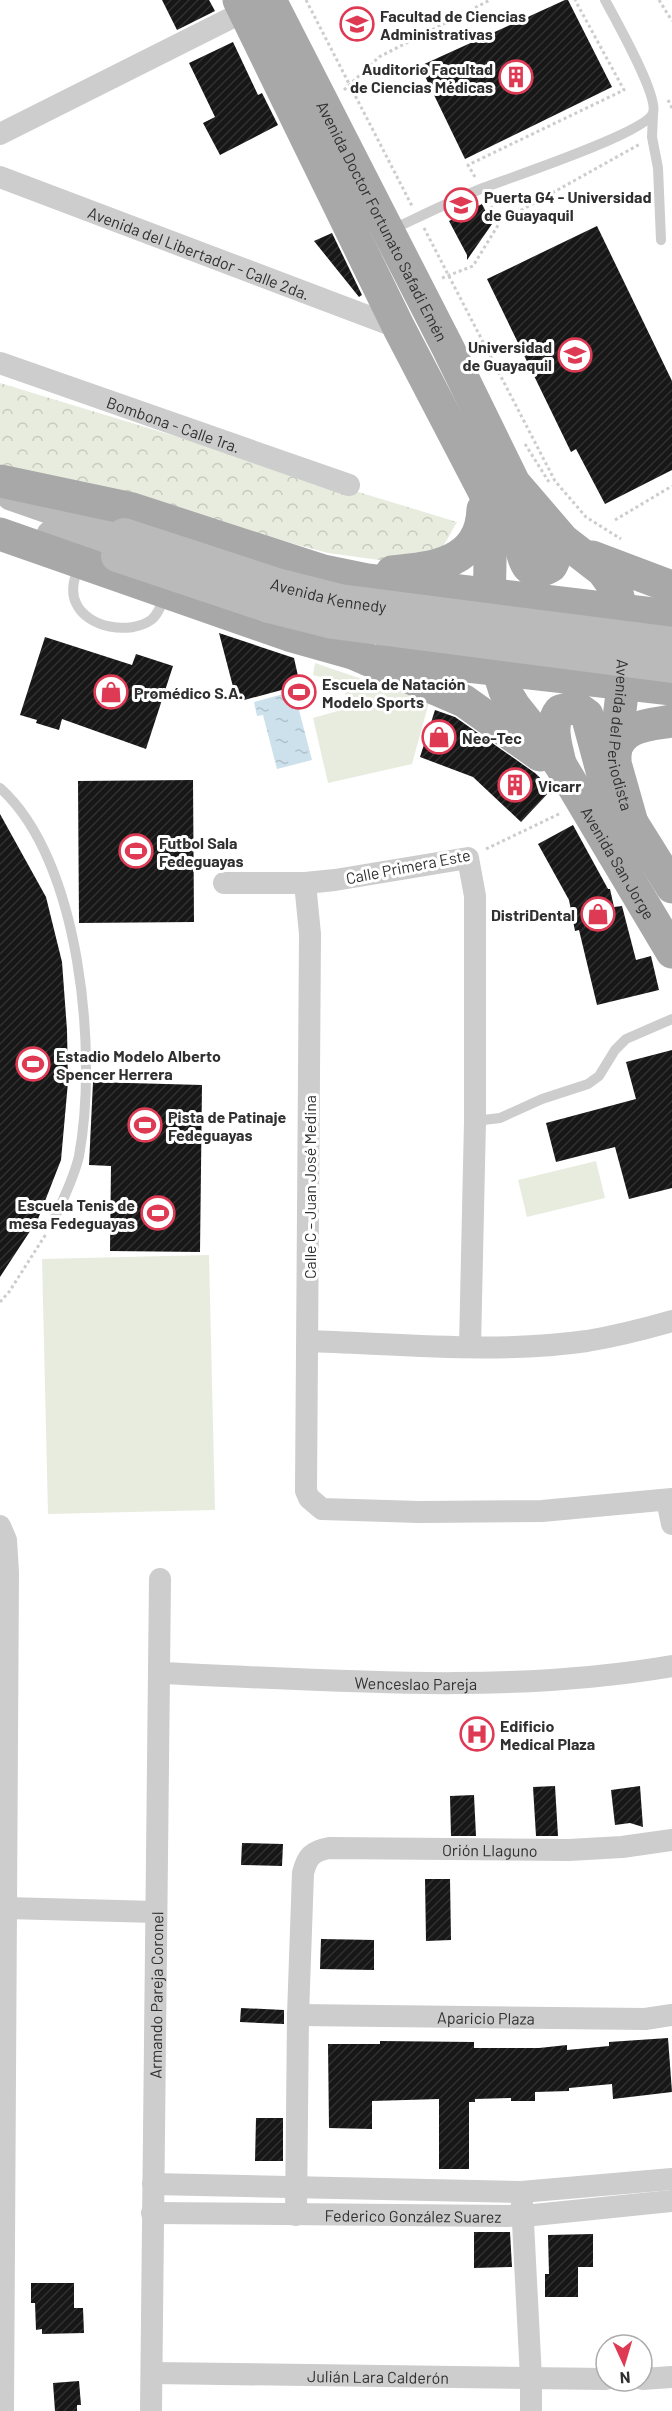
<svg xmlns="http://www.w3.org/2000/svg" width="672" height="2411" viewBox="0 0 672 2411" font-family="Barlow,sans-serif">
  <defs>
    <pattern id="park-crowns" width="20" height="18" patternUnits="userSpaceOnUse" patternTransform="scale(1.5)"><rect width="20" height="18" fill="#e7ecdf"/><path d="M2 6a3 3 0 1 1 6 0M12 15a3 3 0 1 1 6 0" fill="none" stroke="#c6cbc0"/></pattern>
    <pattern id="water-ripples" width="26" height="14" patternUnits="userSpaceOnUse" patternTransform="scale(1.5)"><rect width="26" height="14" fill="#cce1eb"/><path d="M2 4q2-2 4 0t4 0M15 11q2-2 4 0t4 0" fill="none" stroke="#b0c1ca"/></pattern>
    <pattern id="building-hatch" width="6" height="6" patternUnits="userSpaceOnUse" patternTransform="scale(1.5)"><rect width="6" height="6" fill="#171717"/><path d="M-1 1l2-2M0 6l6-6M5 7l2-2" fill="none" stroke="#303030"/></pattern>
  </defs>
  <rect width="100%" height="100%" fill="#fff"/>
  <!-- park -->
  <path fill="url(#park-crowns)" d="M0,383L457,522L440,552L387,561L328,553L0,464Z"/>
  <!-- garden -->
  <path fill="#e7ecdf" d="M315,663L429,702L412,764L328,783L313,718L348,708L343,683L313,675Z
    M596,1161L605,1198L527,1217L518,1180Z
    M209,1255L215,1510L48,1514L42,1259Z"/>
  <!-- water -->
  <path fill="url(#water-ripples)" d="M294,691L312,760L277,769L263,715L257,716L254,702Z"/>
  <!-- building -->
  <path fill="url(#building-hatch)" d="M162,0H209L215,11L177,30Z
    M565,0H568L612,87L465,159L420,66Z
    M233,42L258,95L262,93L278,125L220,155L203,123L215,117L189,63Z
    M482,204L492,224L467,260V255L449,221Z
    M597,226L672,381V470L605,504L576,449L571,452L487,279Z
    M332,233L362,295L359,297L314,241Z
    M219,633L294,658L300,685L237,702Z
    M45,637L132,665L136,654L173,666L146,749L62,719L59,730L36,723L37,720L20,715Z
    M435,710L455,717L535,773L552,789L521,822L473,777L420,757Z
    M193,780L194,922L79,923L78,781Z
    M0,814L46,897L62,962L67,1030L68,1082L61,1160L38,1219L0,1277Z
    M573,825L608,889H610L614,907L622,906L636,960L651,956L659,990L597,1005L579,930L575,931L569,900L538,844Z
    M672,1050V1188L629,1199L615,1147L556,1162L546,1123L636,1099L626,1062Z
    M93,1082L202,1085L200,1252L110,1251L111,1166L89,1165Z
    M555,1786L558,1836H536L533,1787Z
    M640,1786L643,1827L630,1823L615,1825L611,1790Z
    M474,1795L476,1836H451L450,1796Z
    M242,1843L283,1844L282,1866L241,1865Z
    M425,1879H450L451,1940L426,1941Z
    M321,1939L374,1940V1970L320,1969Z
    M241,2008L284,2010V2024L240,2022Z
    M668,2038L672,2092L613,2099L612,2084L569,2088V2091L535,2092V2101H511V2098L475,2099V2102H469V2169H439V2099L372,2101V2129L329,2128L328,2044H380V2041L474,2042V2048H539L567,2045V2050L609,2046V2042Z
    M256,2118H283V2161H255Z
    M474,2232H510L512,2267L474,2268Z
    M593,2234V2267H578V2297H545V2274H549L548,2235Z
    M31,2283H74V2308H83L84,2333L42,2334V2329L36,2330L35,2303H31Z
    M79,2381L81,2405H77V2411H55L53,2383Z"/>
  <g fill="none" stroke-linecap="round" stroke-linejoin="round">
    <!-- path -->
    <path stroke="#cdcdcd" stroke-width="3" stroke-dasharray="3 3" stroke-linecap="butt" d="M306,0L412,206
      M659,0L672,21
      M344,90L379,57L490,0
      M668,100L672,108
      M475,177L468,165L624,90L575,0
      M488,201L500,222L640,144
      M424,228L555,481L586,517L621,539
      M442,278L473,266L500,222
      M525,444L549,482
      M615,520L672,486
      M486,849L561,813
      M0,1302L9,1292L46,1234"/>
    <!-- lane -->
    <path stroke="#cdcdcd" stroke-width="10" d="M653,114L652,137L658,168L661,240
      M391,230C421,216 451,201 483,188C509,178 646,133 653,113C659,96 615,19 605,0
      M78,566C75,577 70,591 76,603C87,628 130,635 151,620C158,615 162,603 165,595
      M0,788C81,860 98,1054 79,1156C74,1179 61,1203 52,1224
      M475,1121L500,1118L542,1099L588,1084L599,1076L615,1050L626,1039L672,1019"/>
    <!-- street -->
    <g stroke="#cdcdcd" stroke-width="22">
      <path d="M0,134L245,11"/>
      <path id="s1" d="M0,177L399,328"/>
      <path id="s2" d="M0,363L349,485"/>
      <path d="M224,883H305L335,880L468,858L475,896V1121L470,1346"/>
      <path d="M305,883L310,934L306,1491L309,1498L322,1509L419,1512L542,1511L672,1499"/>
      <path d="M308,1341C400,1344 496,1354 587,1341C616,1336 644,1329 672,1321"/>
      <path d="M667,1500L672,1524"/>
      <path d="M0,1526L6,1540L8,1572L3,2411"/>
      <path id="s3" d="M160,1673C330,1680 503,1695 672,1666"/>
      <path d="M6,1908L156,1912"/>
      <path id="s4" d="M298,2015L645,2019L672,2015"/>
      <path d="M153,2184L521,2192L672,2179"/>
      <path d="M522,2203L531,2378V2411"/>
      <path id="s5" d="M152,2213L524,2216L672,2201"/>
      <path id="s6" d="M296,2215L298,2015L303,1873C307,1857 312,1851 329,1848L569,1850L622,1847L672,1840"/>
      <path id="s7" d="M152,2373L606,2379"/>
      <path d="M642,2379L672,2377"/>
      <path id="s8" d="M151,2411L160,1579"/>
    </g>
    <!-- secondary -->
    <path stroke="#bababa" stroke-width="32" d="M12,495L124,534
      M52,536L117,556"/>
    <!-- primary -->
    <g stroke="#a8a8a8" stroke-width="33">
      <path id="s9" d="M239,0L399,328L485,493L491,513L489,612L492,637L498,669L505,691L514,706L560,764L672,952"/>
      <path id="s10" d="M270,0L448,348L514,483L563,540L603,571L616,589L625,624L623,685L615,752V763L632,823"/>
      <path d="M0,481L132,509L323,571L367,580L672,616"/>
      <path d="M485,493C495,504 509,516 516,529C524,544 520,585 551,566C562,548 545,537 536,522"/>
      <path d="M0,534L289,635L353,653L464,701L540,755"/>
      <path d="M592,557L672,587"/>
      <path d="M392,572C434,568 481,563 483,509"/>
      <path d="M387,657L672,689"/>
      <path d="M615,752C621,725 649,725 672,721"/>
      <path d="M560,764C557,748 548,725 560,711L576,707L587,715L604,778L672,887"/>
    </g>
    <!-- secondary-bridge -->
    <g stroke="#bababa" stroke-width="32">
      <path id="s11" d="M124,534L277,584L340,600L672,643"/>
      <path d="M117,556L269,607L333,623L672,667"/>
    </g>
  </g>
  <!-- icons -->
  <defs>
    <g id="university-ring" transform="scale(1.725)"><circle r="9.5" fill="#fff" stroke="#de3a54" stroke-width="1.5"/><path d="M0-5L7-2L0 1L-7-2ZM-4 1L0 2.5L4 1V4Q0 6-4 4Z" fill="#de3a54"/></g>
    <g id="building-ring" transform="scale(1.725)"><circle r="9.5" fill="#fff" stroke="#de3a54" stroke-width="1.5"/><path d="M-4-6H4V6H1V3H-1V6H-4ZM-2.5-4.3h1.7v1.8h-1.7ZM.8-4.3h1.7v1.8H.8ZM-2.5-1h1.7V.8h-1.7ZM.8-1h1.7V.8H.8Z" fill="#de3a54"/></g>
    <g id="shop-ring" transform="scale(1.725)"><circle r="9.5" fill="#fff" stroke="#de3a54" stroke-width="1.5"/><path d="M-5-2.5h2.3a2.7 3.5 0 0 1 5.4 0H5L5.5 6h-11ZM-1.5-2.5h3a1.5 2.3 0 0 0-3 0Z" fill="#de3a54"/></g>
    <g id="stadium-ring" transform="scale(1.725)"><circle r="9.5" fill="#fff" stroke="#de3a54" stroke-width="1.5"/><path d="M0-5a6.5 5 0 1 0 0 10a6.5 5 0 1 0 0-10ZM-3.5-1.8h7v3.6h-7Z" fill="#de3a54"/></g>
    <g id="hospital-ring" transform="scale(1.725)"><circle r="9.5" fill="#fff" stroke="#de3a54" stroke-width="1.5"/><path d="M-5-5h3v3.5h4V-5h3V5h-3V1.5h-4V5h-3Z" fill="#de3a54"/></g>
  </defs>
  <g fill-rule="evenodd">
    <use href="#university-ring" x="357" y="24"/>
    <use href="#building-ring" x="516" y="77"/>
    <use href="#university-ring" x="461" y="205"/>
    <use href="#university-ring" x="575" y="355"/>
    <use href="#shop-ring" x="111" y="692"/>
    <use href="#stadium-ring" x="299" y="692"/>
    <use href="#shop-ring" x="439" y="737"/>
    <use href="#building-ring" x="515" y="785"/>
    <use href="#stadium-ring" x="136" y="851"/>
    <use href="#shop-ring" x="598" y="914"/>
    <use href="#stadium-ring" x="33" y="1064"/>
    <use href="#stadium-ring" x="145" y="1125"/>
    <use href="#stadium-ring" x="158" y="1213"/>
    <use href="#hospital-ring" x="477" y="1734"/>
  </g>
  <g text-anchor="middle" dominant-baseline="central" stroke-width="6" stroke-linejoin="round" paint-order="stroke">
    <!-- poi labels -->
    <g font-size="16" font-weight="bold" fill="#303030" stroke="#fff" text-anchor="start">
      <text x="380" y="15">Facultad de Ciencias<tspan x="380" dy="18">Administrativas</tspan></text>
      <text x="493" y="68" text-anchor="end">Auditorio Facultad<tspan x="493" dy="18">de Ciencias Médicas</tspan></text>
      <text x="484" y="196">Puerta G4 - Universidad<tspan x="484" dy="18">de Guayaquil</tspan></text>
      <text x="552" y="346" text-anchor="end">Universidad<tspan x="552" dy="18">de Guayaquil</tspan></text>
      <text x="322" y="683">Escuela de Natación<tspan x="322" dy="18">Modelo Sports</tspan></text>
      <text x="134" y="692">Promédico S.A.</text>
      <text x="462" y="737">Neo-Tec</text>
      <text x="538" y="785">Vicarr</text>
      <text x="159" y="842">Futbol Sala<tspan x="159" dy="18">Fedeguayas</tspan></text>
      <text x="575" y="914" text-anchor="end">DistriDental</text>
      <text x="56" y="1055">Estadio Modelo Alberto<tspan x="56" dy="18">Spencer Herrera</tspan></text>
      <text x="168" y="1116">Pista de Patinaje<tspan x="168" dy="18">Fedeguayas</tspan></text>
      <text x="135" y="1204" text-anchor="end">Escuela Tenis de<tspan x="135" dy="18">mesa Fedeguayas</tspan></text>
      <text x="500" y="1725">Edificio<tspan x="500" dy="18">Medical Plaza</tspan></text>
    </g>
    <!-- street labels -->
    <g font-size="16" fill="#303030" stroke="#fff">
      <text stroke="none"><textPath href="#s10" startOffset="248">Avenida Doctor Fortunato Safadi Emén</textPath></text>
      <text stroke="none"><textPath href="#s1" startOffset="213">Avenida del Libertador - Calle 2da.</textPath></text>
      <text stroke="none"><textPath href="#s2" startOffset="184">Bombona - Calle 1ra.</textPath></text>
      <text stroke="none"><textPath href="#s11" startOffset="214">Avenida Kennedy</textPath></text>
      <text stroke="none"><textPath href="#s10" startOffset="837">Avenida del Periodista</textPath></text>
      <text stroke="none"><textPath href="#s9" startOffset="958">Avenida San Jorge</textPath></text>
      <text transform="translate(408 866) rotate(-11)">Calle Primera Este</text>
      <text transform="translate(309 1187) rotate(-90)">Calle C - Juan José Medina</text>
      <text stroke="none"><textPath href="#s3" startOffset="256">Wenceslao Pareja</textPath></text>
      <text stroke="none"><textPath href="#s6" startOffset="542">Orión Llaguno</textPath></text>
      <text stroke="none"><textPath href="#s8" startOffset="416">Armando Pareja Coronel</textPath></text>
      <text stroke="none"><textPath href="#s4" startOffset="188">Aparicio Plaza</textPath></text>
      <text stroke="none"><textPath href="#s5" startOffset="261">Federico González Suarez</textPath></text>
      <text stroke="none"><textPath href="#s7" startOffset="226">Julián Lara Calderón</textPath></text>
    </g>
  </g>
  <!-- north arrow -->
  <g transform="translate(624 2363) rotate(176)"><circle r="28" fill="#ffffff" stroke="#acacac" stroke-width="1.5"/>
  <path d="M0-4.5L10 22L0 15L-10 22Z" fill="#de3a54"/>
  <text y="-9" font-size="16" font-weight="bold" text-anchor="middle" fill="#303030">N</text>
  </g>
</svg>
